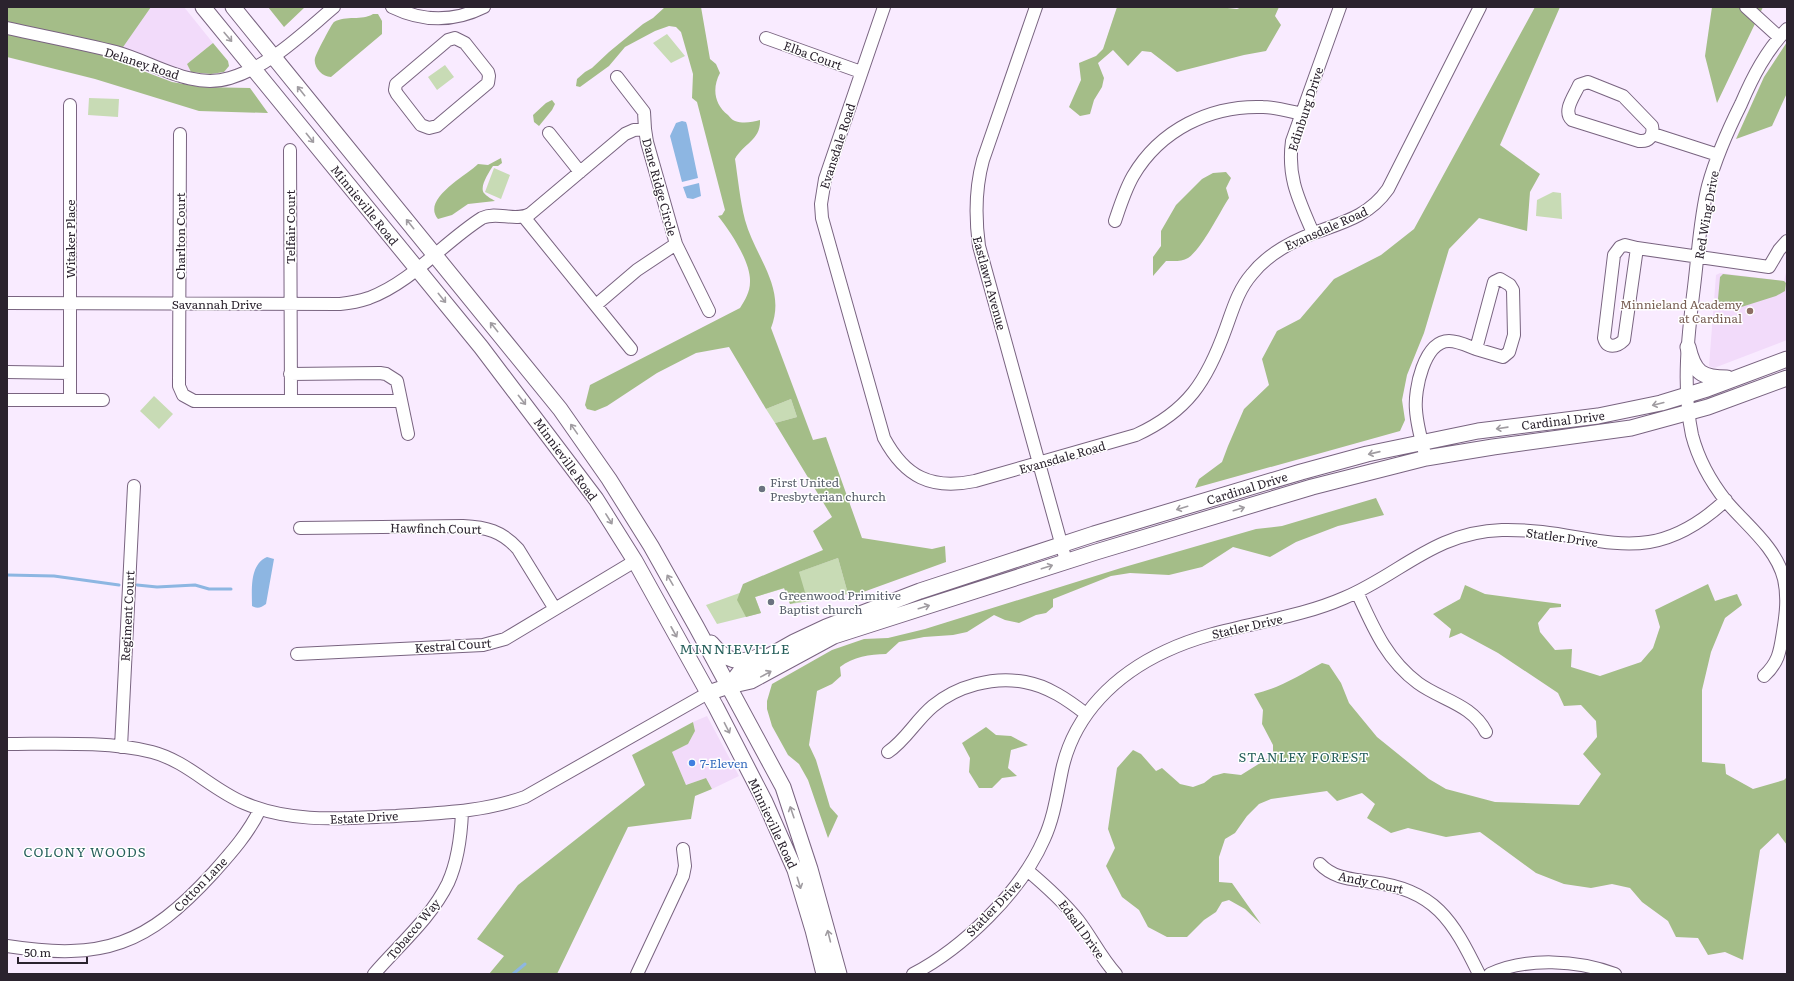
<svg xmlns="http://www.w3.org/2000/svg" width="1794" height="981" viewBox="0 0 1794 981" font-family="Literata,serif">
  <rect width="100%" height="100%" fill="#f9ebff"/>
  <!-- built -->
  <path fill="#f2dbfa" d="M151,7H184L213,43L187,64L191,72L122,48Z
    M1787,268V340L1714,368L1709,366L1716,275L1720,273L1784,281Z
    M707,716L739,776L712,789L706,778L686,785L672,752L688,744L695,731L693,722Z"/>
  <!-- green -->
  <path fill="#c8dbb5" d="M667,34L685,56L671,63L653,43Z
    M445,65L454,77L437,90L428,77Z
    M89,98L119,99L118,117L88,115Z
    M494,168L510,175L501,199L485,192Z
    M1553,192L1561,193L1562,219L1536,216L1537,200Z
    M154,396L173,414L159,429L140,411Z
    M791,399L797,417L775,423L766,409Z
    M838,558L848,594L827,599L790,604L785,588L755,597L761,613L717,624L706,605Z"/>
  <!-- forest -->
  <path fill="#a4bd88" d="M7,7H151L114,60L172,82L201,87L250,88L268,113L199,111L95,79L7,57Z
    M268,7H305L284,27Z
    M665,7H701L710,59L716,64L720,73C712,88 714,104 728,115C730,117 732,120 735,121C744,124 752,122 760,120C761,140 743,144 735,159C738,179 740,200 745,220C755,257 787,288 771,328L813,440L826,437L862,538L932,549L945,546L946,562L855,595L848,594L838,558L799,572L807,599L790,604L784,588L755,597L761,613L746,617L737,600L743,584L823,550L813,531L832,517L775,423L797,417L791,399L766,409L729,347L696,353L657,373L607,406L595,411L587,409L585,405L590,385L740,308C745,300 750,292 750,282C751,262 730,231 718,216L722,215L725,210L697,102L692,98L693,74L681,32L676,27L669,26L655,31L625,47L609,66L580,87L576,86L577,79L585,72L592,68L609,52L643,24L653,18Z
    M1117,7H1218L1237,9L1242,7H1279L1275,16L1281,25L1266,51L1244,55L1177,72L1151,52L1142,51L1128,66L1113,50L1098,63L1104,78L1102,87L1094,100L1090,114L1080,116L1069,107L1081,80L1079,63L1096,56L1103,49Z
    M1535,7H1560L1500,145L1540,174L1530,192L1527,231L1479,218L1449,249L1424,333L1407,375L1402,400L1405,420L1400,431L1195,488L1199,479L1222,462L1228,446L1244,409L1269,385L1262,359L1277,331L1300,319L1334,279L1381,255L1414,229Z
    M1712,7H1763L1717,103L1705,56Z
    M373,14H378L382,21V34L331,77C322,77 313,67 315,58C316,54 332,23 334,22C346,15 362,21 373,14Z
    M1787,42V93L1772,126L1736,139L1764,77Z
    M213,43L228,61L229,66L224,72L211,74L191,72L187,64Z
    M552,100L555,104L552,110L539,126L534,122L533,115L546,103Z
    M501,158L502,163L498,166H493C489,172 479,187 484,193C486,196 492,199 495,201L468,204L452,215L438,219C421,199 466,176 478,164L488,165Z
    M1226,172L1231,178L1226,188L1229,198C1219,213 1202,249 1188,258C1182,262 1173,261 1166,261L1153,276V257L1161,246V231L1176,205L1202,179L1213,173Z
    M1723,274L1784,281L1786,283L1785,291L1776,296L1735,309L1733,303L1721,307L1718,299L1720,277Z
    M1376,498L1384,515L1338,526L1296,542L1270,557L1233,547L1202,567L1169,575L1130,573L1111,576L1053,599V607L1046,613L1036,615L1019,623L1005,620L994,615L967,632L953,635L924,637L899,642L886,654C870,654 853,657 840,667L841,676L832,684L817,691L809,745L816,760L830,807L838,816L828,838L808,780L799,764L788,755L772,726L767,709V701L772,684L832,650L864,639L888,638L925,629L1121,568L1256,529L1282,526Z
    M1708,584L1715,601L1737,594L1742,605L1725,618L1711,652L1702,690V762L1725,764L1726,774L1753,789L1784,780L1787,777V845L1778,833L1760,850L1743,960L1725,952L1708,955L1698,938L1676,937L1668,921L1642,902L1630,888L1612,884L1591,888L1564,884L1536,873L1480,832L1446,837L1408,828L1391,833L1367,818L1375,804L1362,793L1337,801L1327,791L1271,799L1259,804L1247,816L1235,833L1225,839L1219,857V882L1232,883L1261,924L1245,909L1229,900L1222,902L1216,912L1204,920L1187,937H1167L1148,927L1139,910L1122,897L1106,866L1115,848L1108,829L1117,768L1133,750L1141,754L1156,771L1162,768L1180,784L1193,787L1204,783L1213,776L1224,773L1241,775L1273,755V745L1262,724L1263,710L1254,694C1278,689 1300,675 1322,663L1329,665L1341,683L1349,703L1377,737L1429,779L1446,789L1495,802L1579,805L1601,774L1583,754L1597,737L1596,721L1581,705L1564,706L1558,693L1498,653L1461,633L1449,638L1451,629L1433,614L1460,599L1465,585L1485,594L1561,604V607L1550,608L1538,623L1540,632L1555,650L1572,649L1571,667L1600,676L1641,662L1653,648L1660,627L1655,610Z
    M693,722L695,731L688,744L672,752L686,785L706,778L712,789L695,796L691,819L628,827L557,974H489L504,956L477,939L518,885L645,785L632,755Z
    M986,727L996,735L1011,736L1028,745L1011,750L1008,768L1017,776L1002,778L992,788H979L969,772L970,758L962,743Z"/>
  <!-- water -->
  <path fill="#8db6e2" d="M682,121L686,122L687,125L698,178L682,182L670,136L676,123Z
    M699,183L701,196L693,199L687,198L683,187Z
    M267,557L274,559L266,604C261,608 257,609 252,606C252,590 249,565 267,557Z"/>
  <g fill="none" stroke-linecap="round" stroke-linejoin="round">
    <!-- stream -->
    <path stroke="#8db6e2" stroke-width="3" d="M7,575L54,576L119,585
      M137,585L157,587L195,585L209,589H231
      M513,974L525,964"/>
    <!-- minor casing -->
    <g stroke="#796480" stroke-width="14">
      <path id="minor" d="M392,7C423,22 454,22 484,7
        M884,7L825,179L821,204L822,218L884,438C905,477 931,490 975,481L1136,435C1188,411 1207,381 1226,328C1233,309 1238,290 1252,274C1268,254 1290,242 1314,233C1344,222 1369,216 1388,189L1480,7
        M1036,7L983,160C975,189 975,216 979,246L1066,561
        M1746,7L1779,37
        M7,28C43,36 80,43 116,52C153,62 191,90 230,78C270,66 302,34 334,7
        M455,38L465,43L488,72L489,76L488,83L437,126L429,128L421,125L397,94L395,90L396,84L448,40Z
        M766,38L861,72
        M617,77L644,112L645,129
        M1588,82L1623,96L1652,126C1654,136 1649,142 1639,141L1572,120C1562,111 1575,95 1579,85Z
        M549,133L580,172
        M180,134L179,386L183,395L194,401H401
        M1653,134L1718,155
        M290,150L291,401
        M524,217L631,349
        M1115,221C1120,206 1125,190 1133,176C1160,130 1210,105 1263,107C1276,107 1289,111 1302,114
        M1313,233C1299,200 1287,178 1292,141L1340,7
        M676,244L709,311
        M1625,245L1637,248L1624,340C1617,347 1607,349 1604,338L1614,255L1620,247Z
        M1637,248L1769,267L1779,250L1787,241
        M1500,279L1510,285L1513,290L1514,335L1509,352L1503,357L1476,349L1494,282Z
        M7,303L340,304C350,303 360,301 369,298C412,282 444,242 482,218C497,211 515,222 530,214L625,134L634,130L645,129L647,142L676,244L637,270L596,305
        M7,372L70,373
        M290,374L380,373L386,374L397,381L408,434
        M7,400H103
        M70,400V105
        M1426,458C1422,443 1417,426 1416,410C1414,390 1424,341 1449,341C1458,341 1468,346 1476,349
        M300,528L463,526C486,527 502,531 518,549L555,609
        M1357,592C1373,627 1386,659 1418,683C1441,700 1472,704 1486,732
        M297,654L483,645L505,639L635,561
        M1764,676C1779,662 1780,651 1783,632C1786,614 1788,597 1784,579C1776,547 1746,525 1726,501C1711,482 1698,458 1692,435C1682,387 1688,335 1694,287C1698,255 1700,217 1708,186C1716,157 1728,130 1741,104C1753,76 1766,51 1787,29
        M7,744C51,744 109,741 152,752C187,761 211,789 244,803C293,824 345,818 396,816C440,813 483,812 525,797L708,693
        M121,747L134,486
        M888,752C906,740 916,720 933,706C957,686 993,676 1025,682C1048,686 1068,700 1086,714
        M1320,864C1334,879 1353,879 1371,882C1435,889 1453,921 1479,974
        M1027,870C1046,886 1063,901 1078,920C1092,938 1101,958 1116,974
        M7,946C104,961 147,945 213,873C230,854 249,833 260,809
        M374,974C399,945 431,918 448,883C458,861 461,836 462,812
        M637,974L683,876L685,866L683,849
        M913,974C963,948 1021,892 1044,839C1054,817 1057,794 1062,770C1074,714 1116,674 1166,651C1223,624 1287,623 1344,598C1401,574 1434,532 1502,530C1595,528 1643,577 1726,500
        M1490,974C1526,957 1578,960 1615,974"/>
    </g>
    <!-- major casing -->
    <g stroke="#796480" stroke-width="17">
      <path id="major" d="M203,7L481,347L596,499L635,561L716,707L765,802L795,870L813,930L824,974
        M233,7L560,409L609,479L651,546L696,626L783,787L810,869L839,974
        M1688,347C1694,373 1702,378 1727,378
        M711,643C726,661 738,665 760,656
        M729,686L739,673L794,642L826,627L920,591L1094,534L1301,472L1367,454L1478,431L1598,416L1661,403L1707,389L1787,359
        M708,693L729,686L751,681L834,636L1096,552L1312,487L1426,458L1493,447L1631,428L1708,407L1787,378"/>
    </g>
    <!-- minor -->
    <use href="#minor" stroke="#fff" stroke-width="12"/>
    <!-- major -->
    <use href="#major" stroke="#fff" stroke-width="15"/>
  </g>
  <!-- one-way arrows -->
  <defs><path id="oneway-shaft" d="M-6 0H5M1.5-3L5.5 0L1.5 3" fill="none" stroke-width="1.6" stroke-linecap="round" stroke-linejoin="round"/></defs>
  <g stroke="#a09ca1">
    <use href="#oneway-shaft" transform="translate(228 37) rotate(50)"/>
    <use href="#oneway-shaft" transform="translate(301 91) rotate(-129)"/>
    <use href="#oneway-shaft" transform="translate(310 138) rotate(51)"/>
    <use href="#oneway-shaft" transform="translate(410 224) rotate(-129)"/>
    <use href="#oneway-shaft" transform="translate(442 298) rotate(51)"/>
    <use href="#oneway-shaft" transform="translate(494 327) rotate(-129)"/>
    <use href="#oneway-shaft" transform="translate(522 400) rotate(52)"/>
    <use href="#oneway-shaft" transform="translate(1658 404) rotate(166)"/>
    <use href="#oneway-shaft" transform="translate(1502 428) rotate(172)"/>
    <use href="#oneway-shaft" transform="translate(574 429) rotate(-125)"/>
    <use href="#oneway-shaft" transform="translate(1374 453) rotate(167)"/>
    <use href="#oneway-shaft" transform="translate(1182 508) rotate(163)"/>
    <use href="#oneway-shaft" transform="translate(1239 509) rotate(-17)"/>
    <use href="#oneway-shaft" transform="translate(609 519) rotate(58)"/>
    <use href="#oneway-shaft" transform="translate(1047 567) rotate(-18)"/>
    <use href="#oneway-shaft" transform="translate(670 580) rotate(-120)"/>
    <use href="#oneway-shaft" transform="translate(924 607) rotate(-17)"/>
    <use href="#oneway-shaft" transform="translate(674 632) rotate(61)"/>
    <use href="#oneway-shaft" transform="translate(766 674) rotate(-29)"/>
    <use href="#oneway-shaft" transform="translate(727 728) rotate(63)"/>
    <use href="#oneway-shaft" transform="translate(792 812) rotate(-109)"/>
    <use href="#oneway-shaft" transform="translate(799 883) rotate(73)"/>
    <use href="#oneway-shaft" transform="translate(829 936) rotate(-104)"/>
  </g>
  <!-- markers -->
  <circle fill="#8d6e63" stroke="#fff" stroke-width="1.5" cx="1750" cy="311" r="4"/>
  <g fill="#6b7280" stroke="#fff" stroke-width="1.5">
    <circle cx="762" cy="489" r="4"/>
    <circle cx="771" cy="602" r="4"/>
  </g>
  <circle fill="#3f7fe0" stroke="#fff" stroke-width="1.5" cx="692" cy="763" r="4"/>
  <g text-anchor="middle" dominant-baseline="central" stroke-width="3" stroke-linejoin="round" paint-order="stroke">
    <!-- street labels -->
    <g font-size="12" fill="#2b232e" stroke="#fff">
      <text transform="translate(813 55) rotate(20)">Elba Court</text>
      <text transform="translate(142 63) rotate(18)">Delaney Road</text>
      <text transform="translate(1305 109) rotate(-72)">Edinburg Drive</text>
      <text transform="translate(837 146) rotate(-72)">Evansdale Road</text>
      <text transform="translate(660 187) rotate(75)">Dane Ridge Circle</text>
      <text transform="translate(365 205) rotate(51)">Minnieville Road</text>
      <text transform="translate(1706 215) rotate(-80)">Red Wing Drive</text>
      <text transform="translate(290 227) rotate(-90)">Telfair Court</text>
      <text transform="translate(1326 228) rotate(-24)">Evansdale Road</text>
      <text transform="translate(180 236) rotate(-90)">Charlton Court</text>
      <text transform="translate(70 239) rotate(-90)">Witaker Place</text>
      <text transform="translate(990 283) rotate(75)">Eastlawn Avenue</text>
      <text x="217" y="304">Savannah Drive</text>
      <text transform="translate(1563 420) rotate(-7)">Cardinal Drive</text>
      <text transform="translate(1062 457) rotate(-16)">Evansdale Road</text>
      <text transform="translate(566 459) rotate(54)">Minnieville Road</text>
      <text transform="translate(1247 488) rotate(-17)">Cardinal Drive</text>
      <text transform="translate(436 528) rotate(1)">Hawfinch Court</text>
      <text transform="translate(1562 537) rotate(8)">Statler Drive</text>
      <text transform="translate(127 616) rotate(-87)">Regiment Court</text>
      <text transform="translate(1247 626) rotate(-13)">Statler Drive</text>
      <text transform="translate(453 645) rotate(-4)">Kestral Court</text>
      <text transform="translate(364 817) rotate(-3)">Estate Drive</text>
      <text transform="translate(773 823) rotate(65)">Minnieville Road</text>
      <text transform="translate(1371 882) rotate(12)">Andy Court</text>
      <text transform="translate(200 884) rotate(-46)">Cotton Lane</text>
      <text transform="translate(993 908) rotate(-46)">Statler Drive</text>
      <text transform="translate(413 929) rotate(-50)">Tobacco Way</text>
      <text transform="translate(1082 929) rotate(54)">Edsall Drive</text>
    </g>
    <!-- education labels -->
    <g font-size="12" fill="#785e54" stroke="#fff" text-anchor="end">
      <text x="1742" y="304">Minnieland Academy<tspan x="1742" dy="14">at Cardinal</tspan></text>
    </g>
    <!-- worship labels -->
    <g font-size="12" fill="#5b616d" stroke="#fff" text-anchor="start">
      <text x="770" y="482">First United<tspan x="770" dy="14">Presbyterian church</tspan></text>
      <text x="779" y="595">Greenwood Primitive<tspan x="779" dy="14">Baptist church</tspan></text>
    </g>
    <!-- shop labels -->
    <g font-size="12" fill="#366cbe" stroke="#fff" text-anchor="start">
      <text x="700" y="763">7-Eleven</text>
    </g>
    <!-- neighbourhood labels -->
    <g font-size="13" letter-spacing="1" fill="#28615d" stroke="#fff">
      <text x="1304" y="756">STANLEY FOREST</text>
      <text x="85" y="851">COLONY WOODS</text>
    </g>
    <!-- quarter labels -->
    <g font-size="14" letter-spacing="1" fill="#28615d" stroke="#fff">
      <text x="735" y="648">MINNIEVILLE</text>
    </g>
  </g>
  <!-- border -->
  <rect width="1794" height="981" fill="none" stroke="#2b232e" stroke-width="16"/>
  <!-- scale -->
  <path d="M18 957v6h69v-6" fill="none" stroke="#2b232e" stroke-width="2"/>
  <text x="24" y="957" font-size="12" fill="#2b232e" stroke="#ffffff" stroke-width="3" paint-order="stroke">50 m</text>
</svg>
